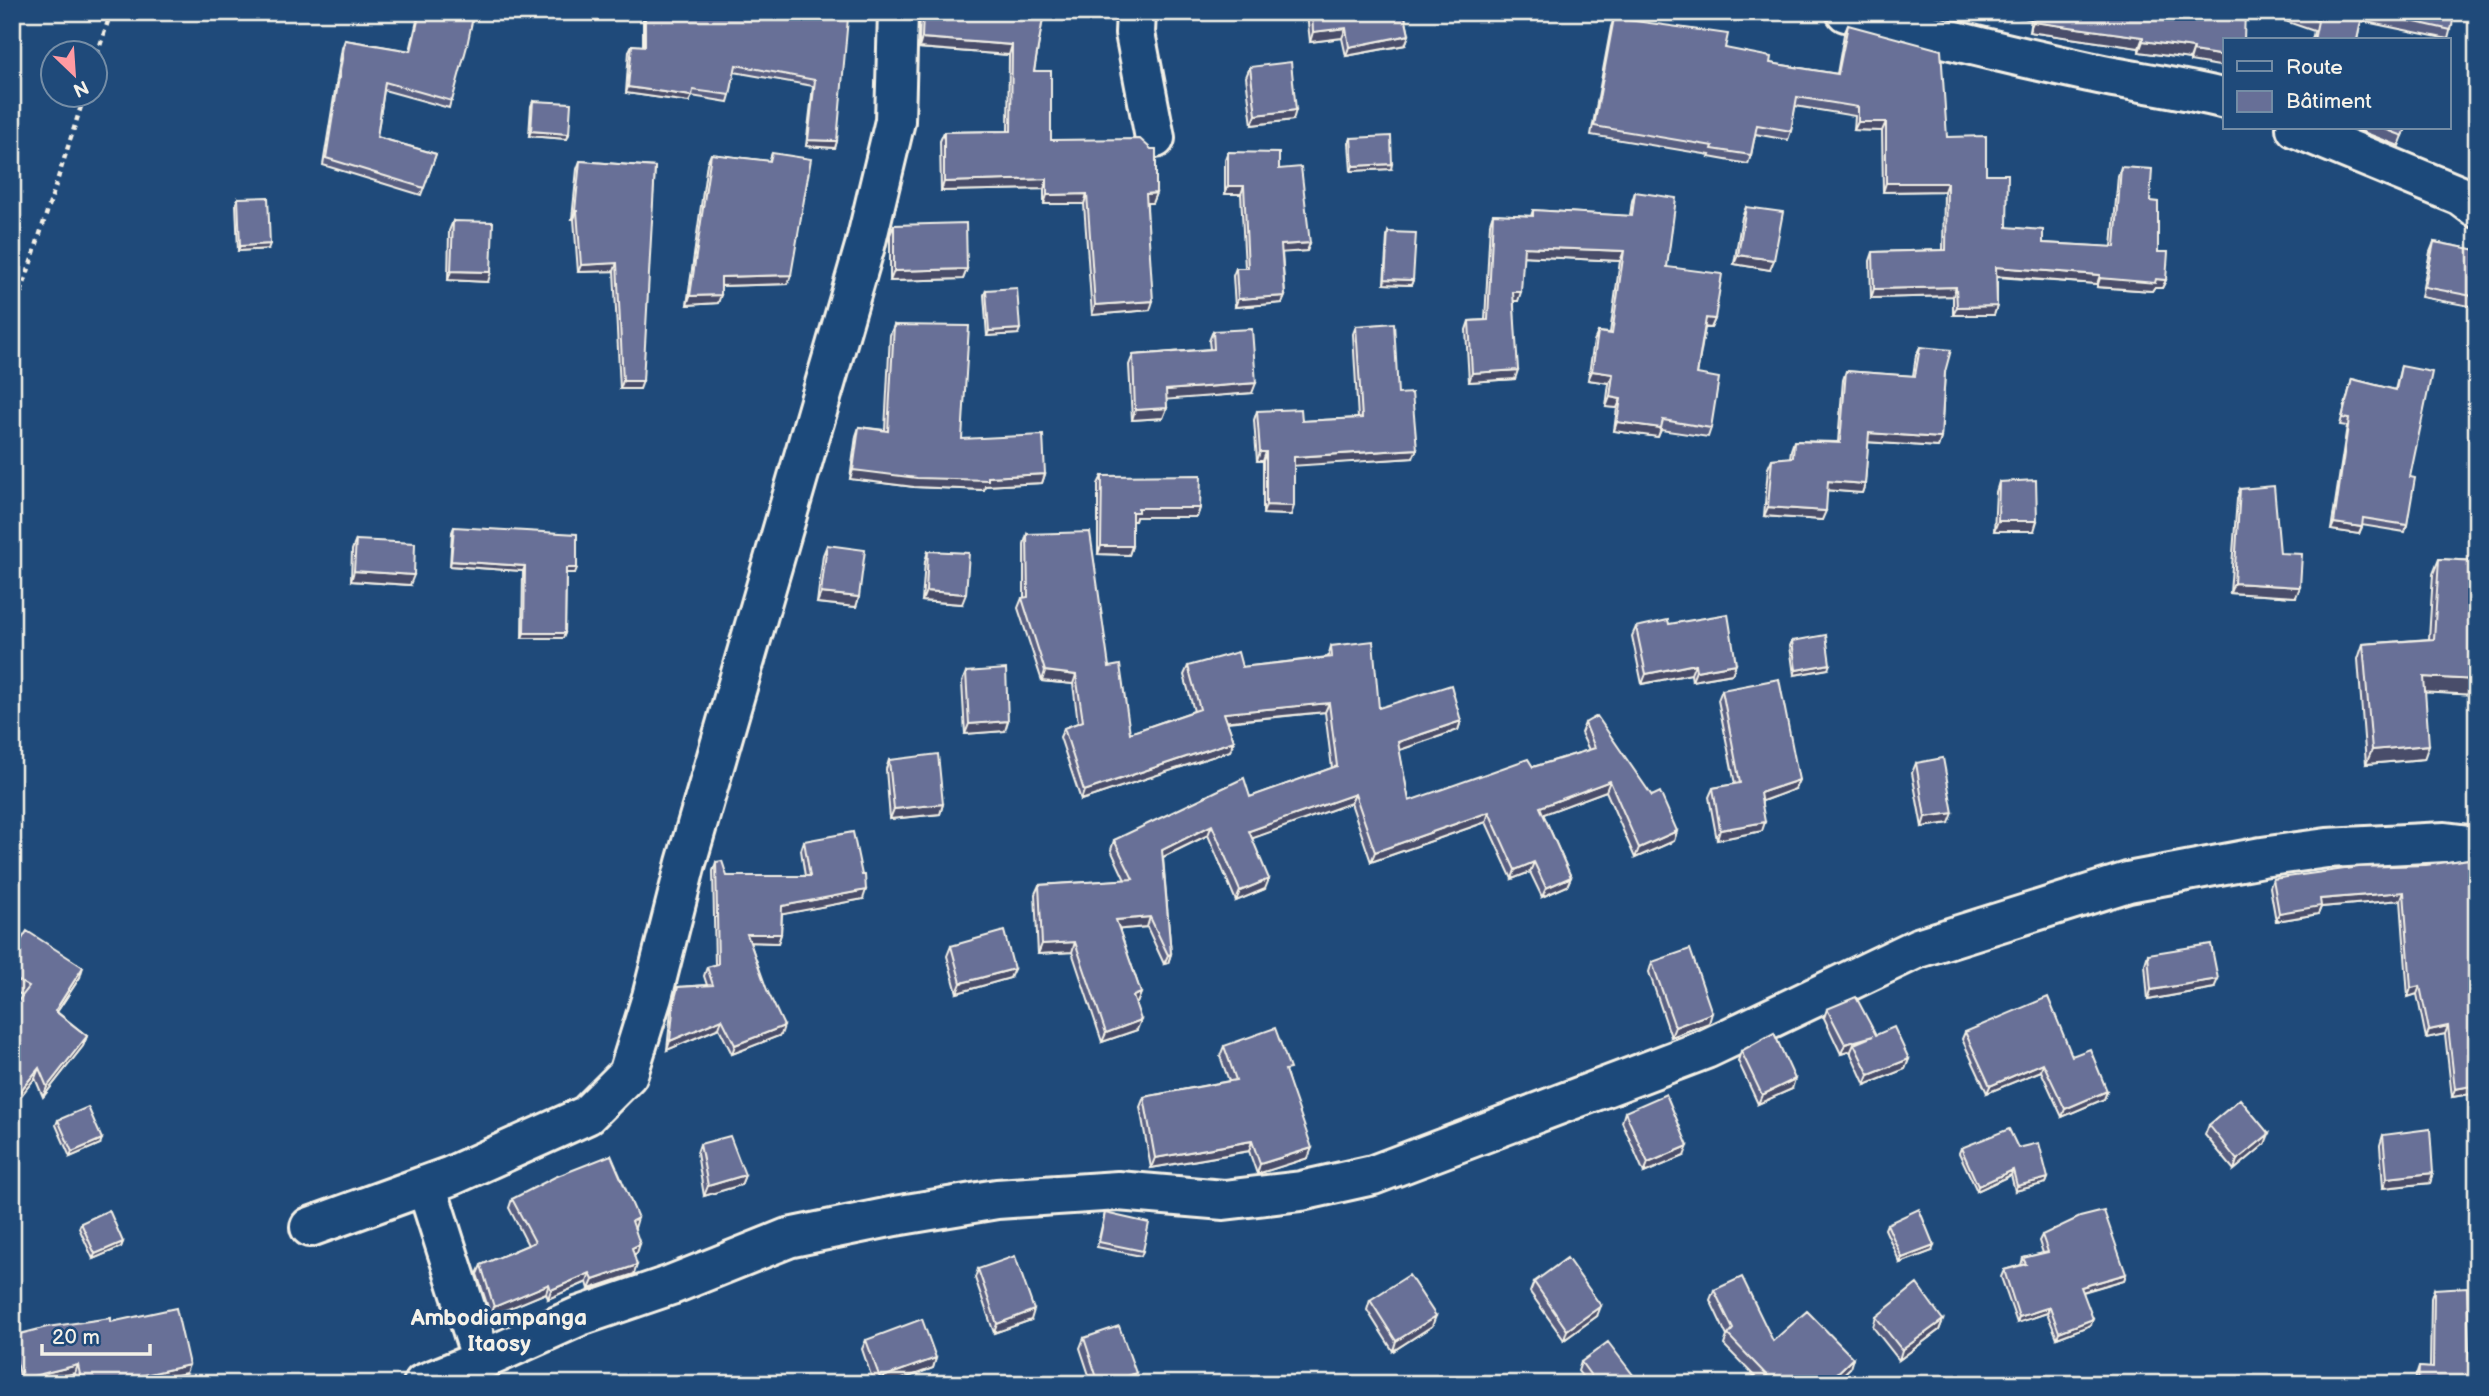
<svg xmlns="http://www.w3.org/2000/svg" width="2489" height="1396" viewBox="0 0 2489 1396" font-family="'Balsamiq Sans',sans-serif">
  <rect width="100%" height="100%" fill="#1f4a7a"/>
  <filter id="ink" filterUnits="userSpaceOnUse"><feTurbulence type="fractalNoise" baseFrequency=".0143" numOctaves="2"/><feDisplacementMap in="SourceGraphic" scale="14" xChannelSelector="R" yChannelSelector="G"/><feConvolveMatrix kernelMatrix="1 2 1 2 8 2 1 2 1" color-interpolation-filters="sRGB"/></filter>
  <g filter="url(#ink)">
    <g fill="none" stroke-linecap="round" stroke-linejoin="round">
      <!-- minor casing -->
      <g stroke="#f4f1e8" stroke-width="44">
        <path id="minor" d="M1136,12L1135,33L1155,138
          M1846,12C1927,35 2007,54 2089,72C2134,82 2180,87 2225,99
          M2296,128L2461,196L2477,208
          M426,1185L482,1360
          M310,1227L451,1176L587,1115L628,1074L652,997L686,863L865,246L895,121L898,12
          M423,1384L482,1360L580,1316L671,1285L788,1238L895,1216L997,1199L1118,1191L1224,1200L1301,1191L1373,1175L1706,1049L1918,948L2128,882L2262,857L2327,848L2445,842L2477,846"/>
      </g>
      <!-- path -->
      <path stroke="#f4f1e8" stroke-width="4.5" stroke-dasharray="5 5" stroke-linecap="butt" d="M94,64L111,12
        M12,321L85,94"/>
      <!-- minor -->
      <use href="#minor" stroke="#1f4a7a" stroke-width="38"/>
    </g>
    <!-- wall -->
    <path fill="#595f82" stroke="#f4f1e8" stroke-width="2" d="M419,12H474L449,108L384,90L377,137L436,154L421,195L323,165L342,48L345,40L410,51Z
      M643,12H807L837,141L835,148L806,146L813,86L734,72L730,95L728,102L692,96L689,102L626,93L629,51L632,45L643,46Z
      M920,12H1044L1034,71L1051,140L1156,193L1152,203H1147L1150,310L1092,315L1084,204H1044V189L941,191L940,141L944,132L1008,131L1009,55L919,48Z
      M1199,12H1404L1409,35L1405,45L1346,56L1342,38L1310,42L1307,14L1289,16L1199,13Z
      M1982,12H2245L2190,61V59L2139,52V48L2029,32L2031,19Z
      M2285,12H2455L2448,39L2361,21L2357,40H2312L2314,31L2282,20Z
      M1614,18L1725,48L1770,63L1837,74L1844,34L1848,25L1947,137L1986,174L2007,227L2043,243L2112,247L2118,176L2121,167L2150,201L2158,252L2166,280L2162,288H2154L2152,291L2097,287V284L1997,277V306L1994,315H1953V296L1871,298L1870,261L1873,252L1943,250L1944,191L1883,192L1882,131L1854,130L1855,116L1795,106L1791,131L1788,140L1755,134L1751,155L1748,164L1709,157L1710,155L1591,135L1611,27Z
      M1250,67L1293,120L1252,125L1246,77Z
      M533,101L569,134L567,139L529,136L531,106Z
      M2353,128H2406L2399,146Z
      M1351,138L1391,169L1351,171L1349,143Z
      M1228,152L1279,169L1310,243L1307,251L1282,252L1285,296L1282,303L1235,307L1233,276L1236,268H1245L1241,194H1225V160Z
      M772,153L788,284L721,286L718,303L687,305L707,163L711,154L769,161Z
      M580,161L655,167L640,389H620L614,271L578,272L574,219H572L577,169Z
      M1635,192L1667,267L1715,319L1711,328H1705L1697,374L1711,428L1708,437L1661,430L1658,437L1614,431L1617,408L1606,407L1609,383L1588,380L1594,341L1598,332L1610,333L1620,261L1523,256L1518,301H1514L1515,379L1469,382L1466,330L1469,321L1485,320L1490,223L1493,214L1531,216L1533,210L1630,216L1632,201Z
      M238,198L268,249L238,251L236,203Z
      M1746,207L1770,270L1734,264L1742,217Z
      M453,221L488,282L448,280L449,231Z
      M894,225L967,269L963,279L890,281V235Z
      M1388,232L1413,280L1411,285L1384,284L1387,237Z
      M2434,242L2477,250V304L2475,307L2421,297L2430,252Z
      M986,290L1018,334L987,336L984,295Z
      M894,325L962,439L1045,474L1042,483L985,486L984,490L914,487L850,479L856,436L859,427L885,430L890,335Z
      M1356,326L1398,394L1413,458L1294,465L1291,515L1263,514V461H1257L1254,420L1257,411L1302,421L1358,418L1353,334Z
      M1213,331L1252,393L1166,399L1167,408L1163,418L1132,420L1129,365L1133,355L1210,349L1209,341Z
      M1920,347L1945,372L1941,438L1938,447L1868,442L1865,484L1862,493L1827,490L1822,520L1764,516L1768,468L1772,459L1790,458L1791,450L1794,441L1838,442L1843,380L1846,371L1913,376L1916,355Z
      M2401,366L2410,477L2407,525L2405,532L2362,525L2359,534L2331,530L2347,426L2340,425L2352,379L2395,390Z
      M1102,476L1200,508L1197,517H1136L1135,521H1132V546L1129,555L1098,554V484Z
      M1999,482L2034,531H1994L1996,492Z
      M2240,489L2280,553L2296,597L2230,593L2237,499Z
      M454,527L575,573H566L565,633L563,638H522L523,571L450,566L452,532Z
      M1027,534L1109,667L1130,733L1194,711L1184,675L1188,666L1242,667L1328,657L1331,646L1379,708L1461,721L1458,730L1399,750L1409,801L1533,767L1589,750L1581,733L1585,723L1652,796L1677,831L1674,841L1635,858L1606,791L1543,814L1571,877L1567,886L1542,897L1530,872L1512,879L1486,822L1371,862L1351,803L1252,838L1265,889L1236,901L1208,835L1163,857L1171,954L1168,963L1164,964L1147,927L1119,929L1141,993L1137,1003L1135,1004L1137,1030L1102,1042L1072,952L1038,954L1035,894L1039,885L1125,880L1111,850L1114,840L1250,797L1332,768L1325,712L1227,722L1234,741L1230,751L1081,800L1060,737L1064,728L1078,723L1073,684L1042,681L1018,608L1022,598H1024V544Z
      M356,540L410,585L351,581L352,550Z
      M827,545L859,597L856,607L817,603L823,555Z
      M928,551L962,604L922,601L925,561Z
      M2439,559L2477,561V695L2425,692L2424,759L2366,764L2358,659L2363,644L2429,639L2433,574Z
      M1669,624L1736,664L1732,674L1692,681L1691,674L1642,684L1632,636L1636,627Z
      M1792,641L1828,669L1794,675L1790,646Z
      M966,672L1005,731L965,734L962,682Z
      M1722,690L1795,789L1762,801V831L1717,840L1709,797L1713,788L1735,784L1718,700Z
      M889,760L943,804L940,814L890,819L886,769Z
      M1916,763L1949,823L1922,827L1912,773Z
      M804,841L863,899L782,914L781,934L778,943L750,942L781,1035L732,1054L719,1028L667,1050L671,1011L678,987L707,985L704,976L707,967L715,965L713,871L716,862L727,876H805L801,850Z
      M2477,858V944H2473L2477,958V1093L2452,1097L2445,1034L2426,1038L2417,994L2408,997L2401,900L2321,907L2318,914L2276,921L2270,887L2273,879L2426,865Z
      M951,946L1010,978L957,993L947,956Z
      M2148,954L2214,988L2148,1000L2145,964Z
      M12,955L80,977L57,1012L87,1036L83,1046L43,1097L35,1078L12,1107V1009L23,996L12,989Z
      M1652,962L1709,1023L1671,1037L1649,972Z
      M1827,1009L1876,1035L1909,1059L1905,1069L1865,1085L1851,1054V1051L1841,1054L1824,1018Z
      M1965,1032L2072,1056L2107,1091L2104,1099L2062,1117L2041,1071L1987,1093L1962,1039Z
      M1224,1046L1287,1075L1308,1158L1257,1174L1249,1151L1151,1168L1140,1107L1144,1097L1229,1081L1220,1056Z
      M1741,1051L1792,1089L1758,1104L1738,1061Z
      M1625,1112L1684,1156L1644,1173L1622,1122Z
      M58,1120L100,1144L70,1157L56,1125Z
      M2209,1125L2265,1144L2234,1170L2205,1135Z
      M2383,1135L2433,1173L2430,1183L2383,1188L2380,1145Z
      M700,1144L745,1175L741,1185L704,1196L697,1153Z
      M1961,1148H2018L2048,1178L2046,1183L2015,1191L2011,1175L1977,1191L1959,1153Z
      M512,1199L635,1228L637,1253L634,1255V1274L589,1289L587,1282L548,1299L546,1293L491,1316L477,1274L481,1265L528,1245L509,1208Z
      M1105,1213L1143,1251L1141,1256L1097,1247Z
      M81,1223L123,1242L121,1247L93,1259L79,1228Z
      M1887,1224L1932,1251L1900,1263L1885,1229Z
      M2042,1235L2126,1274L2124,1280L2083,1292L2091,1325L2057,1338L2047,1313L2017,1323L2001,1277L2004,1270L2021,1265L2023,1258L2043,1253L2039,1241Z
      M978,1269L1031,1320L994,1333L975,1278Z
      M1534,1282L1597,1316L1564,1340L1530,1292Z
      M2434,1289L2470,1384H2415L2416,1376L2419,1367L2430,1368L2431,1298Z
      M1714,1290L1773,1341L1850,1368L1833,1384H1762L1724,1345L1727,1336L1710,1300Z
      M1370,1300L1432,1326L1393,1351L1367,1310Z
      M1876,1317L1943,1320L1939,1330L1899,1360L1873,1327Z
      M111,1322L186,1373L137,1384H78L75,1373L32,1384H18L12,1362V1336Z
      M1084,1338L1132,1383L1092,1384L1080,1348Z
      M866,1340L936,1358L933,1368L889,1384H874L862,1349Z
      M1581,1362L1640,1384H1588L1578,1371Z"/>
    <!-- shaded-wall -->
    <path fill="#484e6a" stroke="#f4f1e8" stroke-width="2" d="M1199,12H1308L1307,14L1289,16L1199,13Z
      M1982,12H2033L2031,19Z
      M2033,22L2143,37L2139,48L2029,32Z
      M1346,28L1342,38L1310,42L1313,32Z
      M1409,35L1405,45L1346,56L1349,47Z
      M922,38L1012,45L1009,55L919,48Z
      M2143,41L2194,48L2190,59L2139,52Z
      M2193,51L2225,56V67L2190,61Z
      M628,87L692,96L689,102L626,93Z
      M1296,110L1293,120L1252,125L1256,115Z
      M1858,122H1886L1882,131L1854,130Z
      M531,131L569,134L567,139L529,136Z
      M808,140L837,141L835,148L806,146Z
      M1392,164L1391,169L1351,171L1353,166Z
      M1047,179L1044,189L941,191L944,182Z
      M1886,183H1947L1944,191L1883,192Z
      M1228,186H1244L1241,194H1225Z
      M1156,193L1152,203H1143L1146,194Z
      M1087,194L1084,204H1044L1047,195Z
      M575,211H577L574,219H572Z
      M1310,243L1307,251L1278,253L1281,245Z
      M270,244L268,249L238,251L240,246Z
      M1524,247L1624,251L1620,261L1521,256Z
      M1738,255L1774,260L1770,270L1734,264Z
      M617,263L614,271L578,272L581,265Z
      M1996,267L2100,275L2097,284L1993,276Z
      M967,269L963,279L890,281L894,271Z
      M451,271L491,272L488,282L448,280Z
      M791,275L788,284L718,286L721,277Z
      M2100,278L2156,279L2166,280L2162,288H2154L2152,291L2097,287Z
      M1385,279L1413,280L1411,285L1384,284Z
      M1956,287L1953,296L1871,298L1874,289Z
      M1513,292H1521L1518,301H1510Z
      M721,295L718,303L687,305L690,296Z
      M1285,296L1282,303L1235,307L1238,299Z
      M1153,301L1150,310L1092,315L1095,305Z
      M1997,306L1994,315H1953L1957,307Z
      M1706,318L1715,319L1711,328L1703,327Z
      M1020,329L1018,334L987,336L989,331Z
      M1518,370L1515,379L1469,382L1472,373Z
      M1592,371L1613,374L1609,383L1588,380Z
      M623,381H643L640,389H620Z
      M1256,383L1252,393L1162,400L1166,390Z
      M1610,397L1621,399L1617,408L1606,407Z
      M1167,408L1163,418L1132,420L1135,410Z
      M1617,422L1661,428L1658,437L1614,431Z
      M1869,433L1941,438L1938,447L1866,442Z
      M1417,449L1413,458L1291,466L1294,457Z
      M1260,452H1266L1263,461H1257Z
      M853,470L988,477L1045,474L1042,483L985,486L984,490L914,487L850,479Z
      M1828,481L1865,484L1862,493L1824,490Z
      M1266,505L1294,506L1291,515L1263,514Z
      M1768,507L1826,511L1822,520L1764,516Z
      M1138,508H1200L1197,517H1136L1135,521H1129L1132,512Z
      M1998,521H2037L2034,531H1994Z
      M2334,523L2362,527L2359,534L2331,530Z
      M1101,546H1132L1129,555L1098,554Z
      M451,561L525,566L523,571L450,566Z
      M566,568H577L575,573H564Z
      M354,571L414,575L410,585L351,581Z
      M2234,583L2300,587L2296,597L2230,593Z
      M926,591L966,594L962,604L922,601Z
      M821,593L859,597L856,607L817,603Z
      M524,633H565L563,638H522Z
      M1695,664L1691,674L1642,684L1646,674Z
      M1736,664L1732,674L1692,681L1696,671Z
      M1830,664L1828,669L1794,675L1796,670Z
      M1045,671L1076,675L1073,684L1042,681Z
      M2424,677L2477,680V695L2419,692Z
      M1329,703L1325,712L1221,722L1224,713Z
      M1008,721L1005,731L965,734L969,724Z
      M1461,721L1458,730L1394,752L1398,742Z
      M1234,741L1230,751L1081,800L1084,791Z
      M2429,745L2424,759L2366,764L2372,750Z
      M1799,780L1795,789L1757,803L1760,793Z
      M1610,781L1606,791L1536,817L1540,807Z
      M1355,794L1351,803L1245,841L1249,831Z
      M943,804L940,814L890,819L894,809Z
      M1489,812L1486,822L1371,862L1375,852Z
      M1953,813L1949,823L1922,827L1925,817Z
      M1765,822L1762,831L1717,840L1720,830Z
      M1212,825L1208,835L1159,859L1162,850Z
      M1677,831L1674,841L1635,858L1639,848Z
      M1534,862L1530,872L1512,879L1515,870Z
      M1571,877L1567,886L1542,897L1546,888Z
      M1269,879L1265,889L1236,901L1240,891Z
      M866,890L863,899L779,915L782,906Z
      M2404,892L2401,900L2321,907L2318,914L2276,921L2279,913L2320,899Z
      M1150,917L1147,927L1112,930L1116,920Z
      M747,934H781L778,943L744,942Z
      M2471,936H2477V944H2468Z
      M1075,942L1072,952L1038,954L1042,944Z
      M1171,954L1168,963L1164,964L1168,955Z
      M83,967L80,977L51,1021L55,1011Z
      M1014,969L1010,978L957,993L961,983Z
      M2218,979L2214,988L2148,1000L2151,990Z
      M2420,986L2417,994L2408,997L2411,988Z
      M1141,993L1137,1003L1129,1006L1133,996Z
      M1712,1013L1709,1023L1671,1037L1675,1027Z
      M722,1019L719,1028L667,1050L670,1041Z
      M1141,1020L1137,1030L1102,1042L1106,1033Z
      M784,1026L781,1035L732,1054L735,1045Z
      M2448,1026L2445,1034L2426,1038L2429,1030Z
      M87,1036L83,1046L43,1097L47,1087Z
      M1873,1036L1854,1044L1851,1051L1841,1054L1845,1044Z
      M1909,1059L1905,1069L1865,1085L1869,1075Z
      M2043,1063L2041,1071L1987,1093L1990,1086Z
      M39,1068L35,1078L12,1107V1101Z
      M1795,1079L1792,1089L1758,1104L1762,1095Z
      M2477,1085V1093L2452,1097L2455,1089Z
      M2107,1091L2104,1099L2062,1117L2065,1109Z
      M2269,1134L2265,1144L2234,1170L2237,1160Z
      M102,1139L100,1144L70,1157L72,1152Z
      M1252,1141L1249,1151L1151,1168L1155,1158Z
      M1688,1146L1684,1156L1644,1173L1648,1163Z
      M1312,1148L1308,1158L1257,1174L1260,1164Z
      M2013,1170L2011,1175L1977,1191L1978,1186Z
      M2433,1173L2430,1183L2383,1188L2387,1178Z
      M745,1175L741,1185L704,1196L708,1186Z
      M2048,1178L2046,1183L2015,1191L2017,1186Z
      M638,1218L635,1228L629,1230L632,1221Z
      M123,1242L121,1247L93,1259L95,1254Z
      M640,1244L637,1253L628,1257L632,1248Z
      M1934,1246L1932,1251L1900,1263L1902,1258Z
      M637,1265L634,1274L589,1289L593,1280Z
      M590,1273L587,1282L548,1299L551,1290Z
      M2126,1274L2124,1280L2078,1293L2081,1287Z
      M549,1284L546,1293L491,1316L494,1307Z
      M1601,1306L1597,1316L1564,1340L1567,1330Z
      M2050,1307L2047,1313L2017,1323L2019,1317Z
      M1034,1310L1031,1320L994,1333L997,1324Z
      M1436,1316L1432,1326L1393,1351L1396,1341Z
      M2093,1319L2091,1325L2057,1338L2059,1332Z
      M1943,1320L1939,1330L1899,1360L1902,1350Z
      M936,1358L933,1368L889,1384H878L880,1378Z
      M1853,1358L1850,1368L1833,1384H1826Z
      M78,1365L75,1373L32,1384H20L21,1379Z
      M189,1365L186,1373L137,1384H117L118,1381Z
      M1136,1373L1132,1383L1106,1384Z"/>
    <!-- building -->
    <path fill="#676f97" stroke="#f4f1e8" stroke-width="2" d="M420,12H474L467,46L452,101L385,82L377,137L436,154L424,188L326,158L345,40L411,51Z
      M645,12H807L823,17L848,18L837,141L808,140L815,80L736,65L730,95L693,90L692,96L628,87L632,45L645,46Z
      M923,12H1044L1034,71H1051V140L1140,139L1151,149H1156V193L1146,194L1153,301L1095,305L1087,194L1047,195V179L944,182V132L1011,131L1012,45L922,38Z
      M1312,12H1404L1409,35L1349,47L1346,28L1313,32Z
      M2034,12H2245L2244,40H2225V56L2193,51L2194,48L2143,41V37L2033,22Z
      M2291,12H2363L2357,40H2314L2318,21Z
      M2370,12H2455L2451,30Z
      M1614,18L1728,34L1725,48L1771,57L1770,63L1838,74L1848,25L1941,50L1947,137L1986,136V174H2008L2007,227L2043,230V243L2115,247L2121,167L2152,169L2150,201L2158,202V252H2168L2166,280L2156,279L2155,283L2100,278V275L1996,267L1997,306L1957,307L1956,287L1874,289L1873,252L1946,250L1947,183H1886V122H1858V107L1797,97L1791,131L1757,125L1751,155L1712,149L1713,146L1594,126Z
      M1291,62L1296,110L1256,115L1250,67Z
      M533,101L571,103L569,134L531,131Z
      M2382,128H2406L2403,136Z
      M1391,136L1392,164L1353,166L1351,138Z
      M1228,152L1279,153V169L1301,167L1310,243L1281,245L1285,296L1238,299L1236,268H1248L1244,186H1228Z
      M772,153L811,159L791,275L721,277V295L690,296L711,154L770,161Z
      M580,161L655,167L643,381H623L617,263L581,265L577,211H575Z
      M1635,192L1676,198L1667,267L1722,274L1715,319L1706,318L1697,374L1719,378L1711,428L1663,420L1661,428L1617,422L1621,399L1610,397L1613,374L1592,371L1598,332L1612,334L1624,251L1524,247L1521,292H1513L1518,370L1472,373L1469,321L1488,320L1493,214L1533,216V210L1632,216Z
      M268,197L270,244L240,246L238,198Z
      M1746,207L1783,212L1774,260L1738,255Z
      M453,221L493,222L491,272L451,271Z
      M966,223L967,269L894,271V225Z
      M1388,232L1416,233L1413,280L1385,279Z
      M2434,242L2477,250V297L2425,287Z
      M1017,288L1020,329L989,331L986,290Z
      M1394,323L1398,394L1412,393L1417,449L1294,457V506L1266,505V452H1260L1257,411L1301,409L1302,421L1362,418L1356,326Z
      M894,325L969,326L962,439L1043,435L1045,474L988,477V480L917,478L853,470L859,427L888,431Z
      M1252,329L1256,383L1166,390L1167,408L1135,410L1133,355L1214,349L1213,331Z
      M1920,347L1951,350L1945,372L1941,438L1869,433L1865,484L1828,481L1826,511L1768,507L1772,459L1793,457L1794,441L1840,443L1846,371L1915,376Z
      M2401,366L2432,372L2410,477L2415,478L2407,525L2363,518L2362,527L2334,523L2349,419L2342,418L2352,379L2396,390Z
      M1201,475L1200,508H1138V512H1132V546H1101L1102,476Z
      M2036,480L2037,521H1998L1999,482Z
      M2274,486L2280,553L2302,554L2300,587L2234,583L2240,489Z
      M454,527L577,534V568H566L565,633H524L525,566L451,561Z
      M1090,532L1109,667L1120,665L1130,733L1200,709L1188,666L1238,652L1242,667L1332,657L1331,646L1373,641L1379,708L1451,685L1461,721L1398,742L1409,801L1528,759L1533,767L1595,748L1585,723L1597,716L1652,796L1660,792L1677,831L1639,848L1610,781L1540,807L1571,877L1546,888L1534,862L1515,870L1489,812L1375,852L1355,794L1249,831L1269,879L1240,891L1212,825L1162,850L1171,954L1168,955L1150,917L1116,920L1141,993L1133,996L1141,1020L1106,1033L1075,942L1042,944L1039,885L1133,879L1114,840L1244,778L1250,797L1337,766L1329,703L1224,713L1234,741L1084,791L1064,728L1083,721L1076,675L1045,671L1022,598L1028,597L1027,534Z
      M356,540L415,543L414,575L354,571Z
      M827,545L865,550L859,597L821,593Z
      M928,551L969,553L966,594L926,591Z
      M2439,559L2477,561V680L2424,677L2429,745L2372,750L2363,644L2434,639Z
      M1728,614L1736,664L1696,671L1695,664L1646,674L1636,627L1668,620L1669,624Z
      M1826,635L1830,664L1796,670L1792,641Z
      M1006,669L1008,721L969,724L966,672Z
      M1779,679L1799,780L1760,793L1765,822L1720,830L1713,788L1740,783L1722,690Z
      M938,754L943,804L894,809L889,760Z
      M1943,758L1953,813L1925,817L1916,763Z
      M853,832L862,875H865L866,890L782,906L781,934H747L767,990L784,1026L735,1045L722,1019L670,1041L674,1002L678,987L713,985L707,967L718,964L716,862L722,861L727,876H810L804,841Z
      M2477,858V936H2471L2477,958V1085L2455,1089L2448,1026L2429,1030L2420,986L2411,988L2404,892L2320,899L2321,906L2279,913L2273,879L2359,867L2426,865Z
      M27,931L83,967L55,1011L87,1036L47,1087L39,1068L12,1101V1009L29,987L12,977V955Z
      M1004,931L1014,969L961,983L951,946Z
      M2211,944L2218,979L2151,990L2148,954Z
      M1690,949L1712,1013L1675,1027L1652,962Z
      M1856,997L1876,1035L1894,1027L1909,1059L1869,1075L1854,1044L1873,1036L1845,1044L1827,1009Z
      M2048,997L2072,1056L2090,1049L2107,1091L2065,1109L2043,1063L1990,1086L1965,1032Z
      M1275,1028L1290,1069L1285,1070L1312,1148L1260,1164L1252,1141L1155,1158L1144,1097L1236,1080L1224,1046Z
      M1774,1033L1795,1079L1762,1095L1741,1051Z
      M1666,1094L1688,1146L1648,1163L1625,1112Z
      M2240,1099L2269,1134L2237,1160L2209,1125Z
      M88,1107L102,1139L72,1152L58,1120Z
      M2009,1129L2018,1148L2039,1143L2048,1178L2017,1186L2013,1170L1978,1186L1961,1148Z
      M2430,1129L2433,1173L2387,1178L2383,1135Z
      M730,1136L745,1175L708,1186L700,1144Z
      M611,1155L638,1218L632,1221L640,1244L632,1248L637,1265L593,1280L590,1273L551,1290L549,1284L494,1307L481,1265L535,1242L512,1199L555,1177Z
      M1919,1209L1934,1246L1902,1258L1887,1224Z
      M109,1210L123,1242L95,1254L81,1223Z
      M2104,1211L2126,1274L2081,1287L2093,1319L2059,1332L2050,1307L2019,1317L2004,1270L2026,1264L2023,1258L2048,1252L2042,1235L2080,1217Z
      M1105,1213L1149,1223L1143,1251L1099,1242Z
      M1015,1256L1034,1310L997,1324L978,1269Z
      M1567,1258L1601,1306L1567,1330L1534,1282Z
      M1409,1275L1436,1316L1396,1341L1370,1300Z
      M1742,1277L1773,1341L1807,1311L1853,1358L1826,1384H1775L1728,1335L1733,1329L1714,1290Z
      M1917,1284L1943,1320L1902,1350L1876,1317Z
      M2467,1287L2470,1384H2418L2419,1367L2433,1368L2434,1289Z
      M176,1308L189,1365L118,1381L119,1384H82L78,1365L21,1379L12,1342V1336L47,1327L111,1318V1322Z
      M922,1319L936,1358L880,1378L866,1340Z
      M1119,1326L1136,1373L1106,1384H1099L1084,1338Z
      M1608,1342L1640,1384H1597L1581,1362Z
      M2390,1377L2397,1384H2384Z"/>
  </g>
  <g text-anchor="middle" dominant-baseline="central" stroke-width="7" stroke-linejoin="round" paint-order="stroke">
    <!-- neighbourhood labels -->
    <g font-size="23" font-weight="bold" fill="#f4f1e8" stroke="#1f4a7a">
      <text x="499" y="1318">Ambodiampanga<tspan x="499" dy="26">Itaosy</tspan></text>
    </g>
  </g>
  <!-- margin -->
  <rect width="2489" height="1396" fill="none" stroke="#1f4a7a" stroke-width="42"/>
  <rect x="21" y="21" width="2447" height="1354" fill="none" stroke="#f4f1e8" stroke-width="2.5" filter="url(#ink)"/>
  <!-- legend -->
  <rect x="2223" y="38" width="228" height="91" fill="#1f4a7a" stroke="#748da6" stroke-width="2"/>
  <rect x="2237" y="61" width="35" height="10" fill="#1f4a7a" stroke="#748da6" stroke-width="2"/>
  <text x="2286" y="74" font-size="21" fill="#f4f1e8">Route</text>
  <rect x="2237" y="91" width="35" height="21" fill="#676f97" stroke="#748da6" stroke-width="2"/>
  <text x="2286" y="108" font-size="21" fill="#f4f1e8">Bâtiment</text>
  <!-- north arrow -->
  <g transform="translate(74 74) rotate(155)"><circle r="33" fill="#1f4a7a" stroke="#748da6" stroke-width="2"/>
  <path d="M0-5L12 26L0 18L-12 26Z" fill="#ff9aa2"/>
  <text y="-10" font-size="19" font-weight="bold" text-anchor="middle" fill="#f4f1e8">N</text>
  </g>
  <!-- scale -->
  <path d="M42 1344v10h108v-10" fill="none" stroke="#f4f1e8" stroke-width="3.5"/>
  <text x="52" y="1344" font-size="21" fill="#f4f1e8" stroke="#1f4a7a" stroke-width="5" paint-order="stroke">20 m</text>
</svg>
